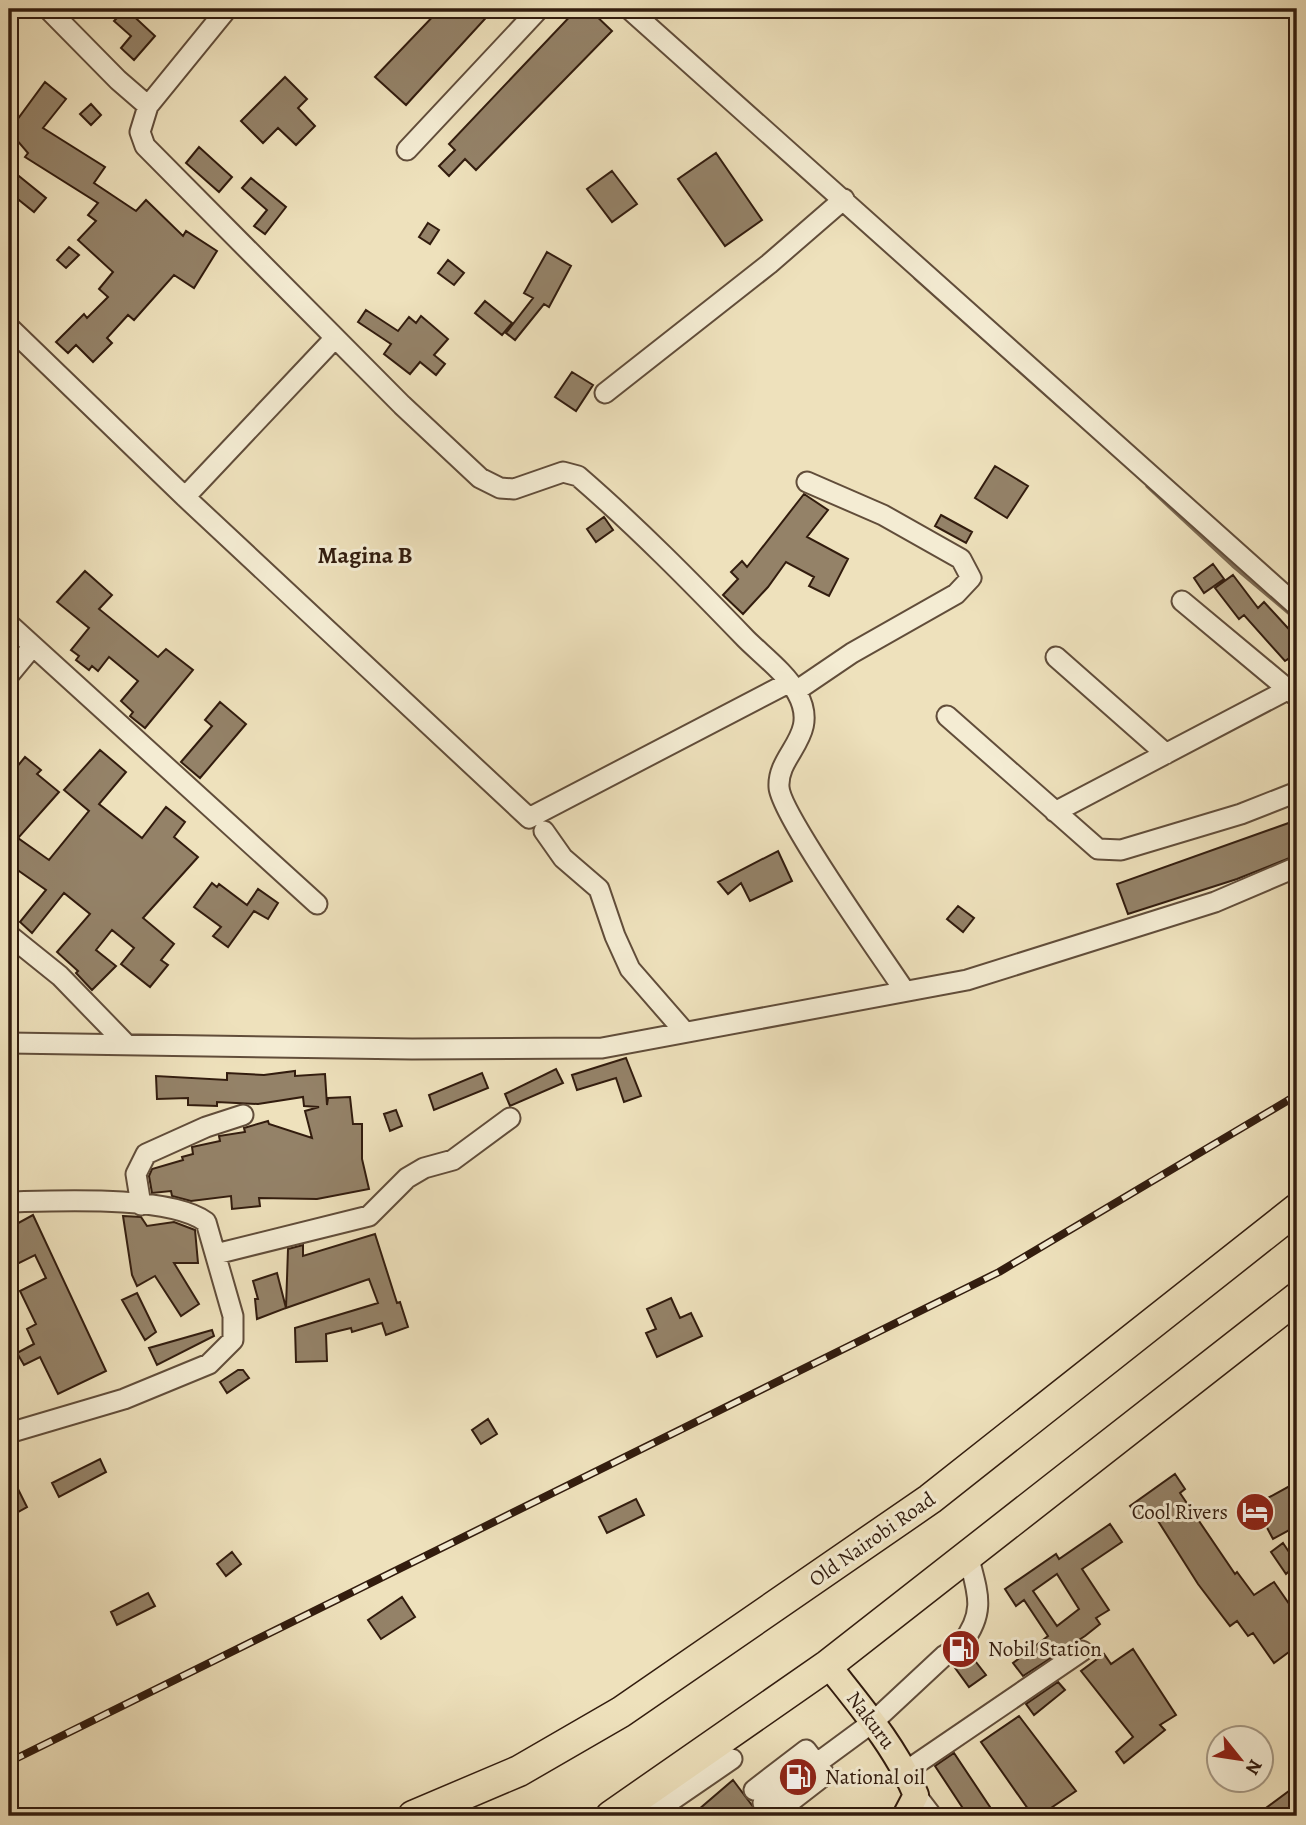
<svg xmlns="http://www.w3.org/2000/svg" width="1306" height="1825" viewBox="0 0 1306 1825" font-family="Alegreya,serif">
  <rect width="100%" height="100%" fill="#eee1bc"/>
  <filter id="stains"><feTurbulence type="fractalNoise" baseFrequency=".00286" numOctaves="4"/><feColorMatrix values="0 0 0 0 .2 0 0 0 0 .09 0 0 0 0 .02 0 0 0 .5 -.17"/></filter>
  <radialGradient id="worn" r=".72"><stop offset=".6" stop-color="#630" stop-opacity="0"/><stop offset="1" stop-color="#630" stop-opacity=".3"/></radialGradient>
  <g fill="none" stroke-linecap="round" stroke-linejoin="round">
    <!-- stream -->
    <path stroke="#7c6a53" stroke-width="5" d="M916,278L1063,409
      M1148,486L1233,565L1297,619"/>
  </g>
  <!-- building -->
  <path fill="#948268" stroke="#321c0e" stroke-width="2" fill-rule="evenodd" d="M126,9L155,36L134,60L121,48L131,36L114,21Z
    M440,9H494L406,105L375,77Z
    M577,9H589L612,31L476,170L465,159L449,176L439,166L455,150L449,144Z
    M285,77L307,99L298,108L315,126L296,145L278,128L263,143L241,121Z
    M45,82L66,99L43,128L105,167L94,183L136,211L146,200L183,236L186,231L217,251L194,288L174,275L134,320L128,315L107,338L112,343L93,362L76,345L68,353L56,342L84,314L87,318L108,297L99,289L113,272L78,240L96,221L88,215L98,203L25,157L28,153L9,131Z
    M91,104L101,115L91,125L80,114Z
    M199,147L232,177L219,192L186,163Z
    M716,153L762,220L725,246L678,179Z
    M9,168L46,198L34,212L9,192Z
    M612,171L637,204L612,222L587,189Z
    M251,178L286,207L265,234L254,226L267,210L242,188Z
    M428,223L439,230L430,244L419,237Z
    M69,247L79,255L66,268L57,260Z
    M547,252L571,266L549,307L544,304L515,340L506,333L533,298L524,293Z
    M448,260L464,273L454,285L438,273Z
    M485,301L512,323L502,335L475,313Z
    M366,310L398,331L409,317L416,323L421,316L448,339L434,355L445,364L436,375L420,362L410,374L384,354L391,344L358,322Z
    M572,372L593,385L576,411L555,397Z
    M995,466L1028,486L1007,518L975,498Z
    M804,494L828,510L807,537L848,559L829,596L809,586L814,577L786,562L768,587L743,614L723,595L738,579L731,572L742,561L747,567Z
    M941,515L972,532L966,543L935,526Z
    M604,517L613,530L596,542L587,529Z
    M1213,564L1224,579L1204,593L1194,578Z
    M85,571L112,595L99,609L158,657L166,649L193,670L145,728L130,716L133,712L121,701L138,681L109,657L98,671L92,666L89,670L76,660L79,656L71,650L89,628L57,602Z
    M1233,575L1258,608L1264,602L1297,638V673L1288,659L1285,661L1244,615L1239,619L1215,588Z
    M220,702L246,724L200,778L181,762L212,726L205,720Z
    M100,750L126,772L99,804L142,838L166,807L185,822L174,837L198,857L143,918L174,944L161,960L168,965L150,987L121,964L134,948L112,930L96,950L116,966L92,990L76,973L78,971L57,952L90,914L64,893L32,933L20,922L46,890L9,864V762L16,768L25,757L41,770L37,774L59,792L18,838L49,860L89,811L64,790Z
    M1297,820V855L1237,879L1128,914L1117,884Z
    M778,851L792,881L750,901L741,883L728,894L718,882Z
    M212,883L217,887L219,884L247,905L258,889L278,903L268,919L254,911L228,947L213,936L221,927L194,907Z
    M958,906L974,918L963,932L947,919Z
    M626,1058L641,1096L624,1102L616,1078L577,1090L572,1075Z
    M556,1069L563,1083L510,1106L505,1094Z
    M295,1071V1076L325,1074L327,1105L328,1098L350,1097L353,1124H362V1159L369,1189L317,1199L259,1198L260,1206L232,1209L231,1196L191,1201L172,1196L171,1191L152,1193L149,1176L152,1169L183,1160L182,1157L193,1154L192,1147L220,1141L219,1136L245,1132L244,1128L268,1121L269,1124L312,1138L305,1111L319,1107L304,1106L303,1097L258,1104L217,1102V1106L188,1105V1098L157,1099L156,1076L227,1080V1073L264,1075Z
    M482,1073L488,1088L434,1110L429,1095Z
    M396,1110L402,1126L390,1131L384,1114Z
    M33,1215L106,1371L58,1394L40,1357L24,1365L17,1353L34,1344L27,1329L36,1324L20,1291L46,1278L35,1255L9,1268V1228Z
    M123,1216L141,1217L147,1226L174,1222L195,1230L198,1263H174L199,1304L181,1316L155,1276L137,1286L132,1275Z
    M375,1234L397,1303L400,1302L408,1327L386,1335L382,1323L352,1332L351,1328L326,1334L327,1361L296,1362L295,1328L378,1303L369,1279L286,1308L288,1249L303,1245V1256Z
    M277,1273L286,1308L257,1319L255,1299H258L253,1281Z
    M137,1293L156,1332L145,1340L122,1300Z
    M671,1298L680,1318L691,1313L702,1336L657,1357L646,1333L656,1329L647,1309Z
    M212,1330L214,1336L157,1365L149,1348Z
    M238,1370H243L249,1378L227,1393L220,1382Z
    M488,1419L497,1434L481,1444L472,1430Z
    M100,1459L106,1472L59,1497L52,1483Z
    M9,1471L27,1507L9,1517Z
    M1175,1474L1185,1489L1180,1493L1235,1574L1237,1572L1254,1595L1274,1582L1292,1608L1297,1604V1646L1274,1663L1253,1633L1248,1636L1237,1621L1230,1626L1198,1584L1153,1513L1141,1521L1130,1506Z
    M1297,1482V1526L1273,1539L1255,1505Z
    M636,1499L644,1515L607,1533L599,1517Z
    M1110,1524L1122,1542L1082,1569L1109,1610L1096,1618L1100,1624L1085,1636L1023,1676L1013,1663L1048,1636L1024,1600L1016,1606L1005,1589L1056,1554L1059,1559ZM1057,1574L1079,1609L1057,1626L1033,1591Z
    M1283,1543L1297,1564L1286,1574L1271,1552Z
    M232,1552L241,1564L226,1576L217,1564Z
    M148,1593L155,1606L117,1625L111,1612Z
    M402,1597L415,1617L381,1639L368,1620Z
    M1133,1649L1176,1715L1160,1725L1165,1730L1124,1763L1116,1752L1133,1737L1081,1671L1104,1654L1111,1664Z
    M969,1653L986,1675L969,1687L953,1665L957,1654Z
    M1058,1682L1065,1690L1034,1715L1026,1704Z
    M1019,1716L1076,1791L1039,1816H1033L981,1742Z
    M954,1753L996,1816H968L935,1766Z
    M733,1780L760,1816H691Z
    M1297,1785V1816H1255Z"/>
  <g fill="none" stroke-linecap="round" stroke-linejoin="round">
    <!-- minor casing -->
    <g stroke="#614d3a" stroke-width="23">
      <path id="minor" d="M48,9L118,80L148,106
        M227,9L148,106L140,132L145,146L402,405L480,478L500,488L514,489L563,472L578,476C637,527 692,583 746,639C762,655 786,673 797,693C821,736 777,753 779,787C780,814 883,958 904,990
        M629,9L1297,606
        M407,150L539,9
        M9,327L185,497L529,818L788,683
        M605,393L769,264L844,199
        M185,497L335,338
        M1182,601L1296,696
        M9,624L317,904
        M1056,657L1166,754
        M9,675L33,646
        M796,691L852,653L956,594L971,578L961,559L883,515L807,482
        M947,716L1098,849L1121,850L1241,814L1297,792
        M1055,812L1287,690
        M544,831L563,858L599,889L615,936L630,969L684,1031
        M9,935L60,976L127,1045
        M9,1043L412,1049L602,1048L967,980L1215,902L1297,867
        M9,1202C57,1201 169,1195 206,1222L233,1316V1340L209,1364L124,1399L9,1433
        M141,1205L136,1174L146,1154L206,1127L243,1115
        M216,1254L369,1216L407,1178L424,1168L453,1160L510,1118
        M962,1643C987,1611 977,1591 968,1555
        M906,1771L1082,1651
        M754,1790L806,1750L825,1775L772,1816
        M916,1795L932,1816
        M763,1803L873,1722L945,1655
        M649,1816L732,1759"/>
    </g>
    <!-- major casing -->
    <g stroke="#321c0e" stroke-width="28">
      <path id="major" d="M828,1665C861,1707 895,1746 916,1795L905,1816"/>
    </g>
    <!-- highway casing -->
    <g stroke="#321c0e" stroke-width="33">
      <path id="highway" d="M413,1816L519,1771L621,1712L930,1499L1297,1209
        M611,1816L828,1665L1297,1298"/>
    </g>
    <!-- minor -->
    <use href="#minor" stroke="#f4ecd3" stroke-width="19"/>
    <!-- major -->
    <use href="#major" stroke="#eee1bc" stroke-width="24"/>
    <!-- highway -->
    <use href="#highway" stroke="#eee1bc" stroke-width="30"/>
    <!-- rail casing -->
    <g stroke="#321c0e" stroke-width="8">
      <path id="rail" d="M9,1762L999,1272L1297,1095"/>
    </g>
    <!-- rail -->
    <use href="#rail" stroke="#f4ecd3" stroke-width="5" stroke-dasharray="16" stroke-linecap="butt"/>
  </g>
  <!-- icons -->
  <defs>
    <g id="hotel-disc" transform="scale(2.0125)"><circle r="9.5" fill="#8f2418" stroke="#f4ecd3"/><path d="M-6-4.5h1.5V1H6V5H4.5V3h-9V5H-6ZM-4 0a1.8 1.8 0 1 1 3.6 0ZM.5 0V-2.5h3Q6-2.5 6 0Z" fill="#fff"/></g>
    <g id="fuel-disc" transform="scale(2.0125)"><circle r="9.5" fill="#8f2418" stroke="#f4ecd3"/><path d="M-5.5-6h7V0h2V4h1.3V-2.5L3-4.5l.8-.8L6-3V5H2.5V1h-1V6h-7ZM-4.2-4.7v3.2H.2V-4.7Z" fill="#fff"/></g>
  </defs>
  <g fill-rule="evenodd">
    <use href="#hotel-disc" x="1255" y="1512"/>
    <use href="#fuel-disc" x="961" y="1649"/>
    <use href="#fuel-disc" x="798" y="1777"/>
  </g>
  <g text-anchor="middle" dominant-baseline="central" stroke-width="6" stroke-linejoin="round" paint-order="stroke">
    <!-- poi labels -->
    <g font-size="21" fill="#321c0e" stroke="#f4ecd3" text-anchor="start">
      <text x="1228" y="1512" text-anchor="end">Cool Rivers</text>
      <text x="988" y="1649">Nobil Station</text>
      <text x="825" y="1777">National oil</text>
    </g>
    <!-- street labels -->
    <g font-size="21" fill="#321c0e" stroke="#f4ecd3">
      <text transform="translate(872 1539) rotate(-35)">Old Nairobi Road</text>
      <text transform="translate(871 1720) rotate(53)">Nakuru</text>
    </g>
    <!-- quarter labels -->
    <g font-size="24" font-weight="bold" fill="#321c0e" stroke="#f4ecd3">
      <text x="365" y="555">Magina B</text>
    </g>
  </g>
  <!-- margin -->
  <rect width="1306" height="1825" fill="none" stroke="#eee1bc" stroke-width="35"/>
  <rect x="10" y="10" width="1285" height="1804" fill="none" stroke="#321c0e" stroke-width="3.5"/>
  <rect x="18" y="18" width="1271" height="1790" fill="none" stroke="#321c0e" stroke-width="2"/>
  <!-- north arrow -->
  <g transform="translate(1240 1759) rotate(120)"><circle r="33" fill="#f4ecd3" stroke="#a69984" stroke-width="2"/>
  <path d="M0-5L12 26L0 18L-12 26Z" fill="#8f2418"/>
  <text y="-10" font-size="19" font-weight="bold" text-anchor="middle" fill="#321c0e">N</text>
  </g>
  <rect width="100%" height="100%" filter="url(#stains)"/>
  <rect width="100%" height="100%" fill="url(#worn)"/>
</svg>
